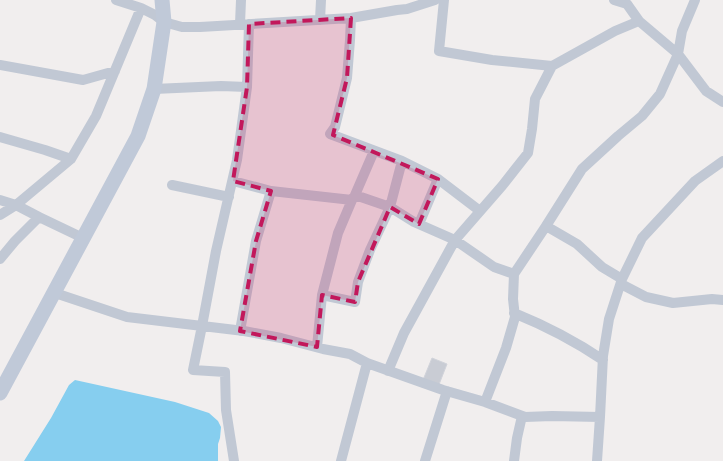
<svg xmlns="http://www.w3.org/2000/svg" width="723" height="461" viewBox="0 0 723 461" font-family="'Noto Sans',sans-serif">
  <rect width="100%" height="100%" fill="#f1eeee"/>
  <!-- water -->
  <path fill="#86ceef" d="M75,380L175,402L209,413L218,421L221,427L220,438L218,444V461H24L51,418L69,385Z"/>
  <!-- building -->
  <path fill="#c9ccd4" stroke="#d1d3da" d="M432,358L447,364L438,387L423,380Z"/>
  <g fill="none" stroke-linecap="round" stroke-linejoin="round">
    <!-- minor -->
    <path stroke="#c1c8d4" stroke-width="10" d="M116,0L141,8L155,15L164,22L182,27H200L351,18L397,10L407,9L435,0
      M444,0L439,51L492,60L552,66
      M614,0L627,4L639,21L678,54L706,91L723,102
      M351,18L350,40L347,78L335,127L330,134L402,161
      M320,20L321,0
      M240,24L241,0
      M0,65L83,80L115,71
      M154,89L221,86L247,87
      M0,137L45,150L71,159
      M233,181L271,191L352,200L355,195L374,151
      M172,185L229,197
      M355,195L390,207L402,161L438,179L480,211
      M0,200L16,205L71,159L96,116L141,8
      M0,215L16,205L39,217L15,241L0,259
      M39,217L83,238
      M419,224L438,179
      M622,279L642,238L695,181L723,161
      M621,284L646,297L673,303L712,299L723,300
      M55,293L127,317L244,331L281,338L323,349L350,354L367,363L443,390L485,402L525,417L552,416L600,417L597,461
      M322,295L338,233L352,200
      M514,313C546,326 575,341 603,360
      M240,331L256,241L271,191
      M317,347L322,295L355,302L358,282L370,250L390,207L414,222L455,240L494,267L514,274
      M388,371L404,333L455,240L502,186L528,153L532,129L535,99L552,66L615,31L639,21
      M485,402L506,348L515,317L513,299L514,274L546,226
      M600,417L603,356L609,319L622,279L602,267L577,244L546,226L582,169L618,136L642,116L660,94L678,54L682,31L695,0
      M234,461L226,410L225,372L193,370L202,326L216,251L237,160L247,87L249,24
      M341,461L367,363
      M425,461L447,391
      M514,461L517,438L522,416"/>
    <!-- secondary -->
    <path stroke="#c0c9d8" stroke-width="15" d="M0,393L138,136L154,89L164,22L162,0"/>
  </g>
  <!-- marked area -->
  <path fill="#c2185b" fill-opacity="0.2" stroke="#c2185b" stroke-width="4" stroke-dasharray="10 6" stroke-linejoin="round" d="M351,18L347,78L333,135L438,179L419,224L390,207L358,282L355,302L322,295L317,347L240,331L256,241L271,191L233,181L247,87L249,24Z"/>
</svg>
